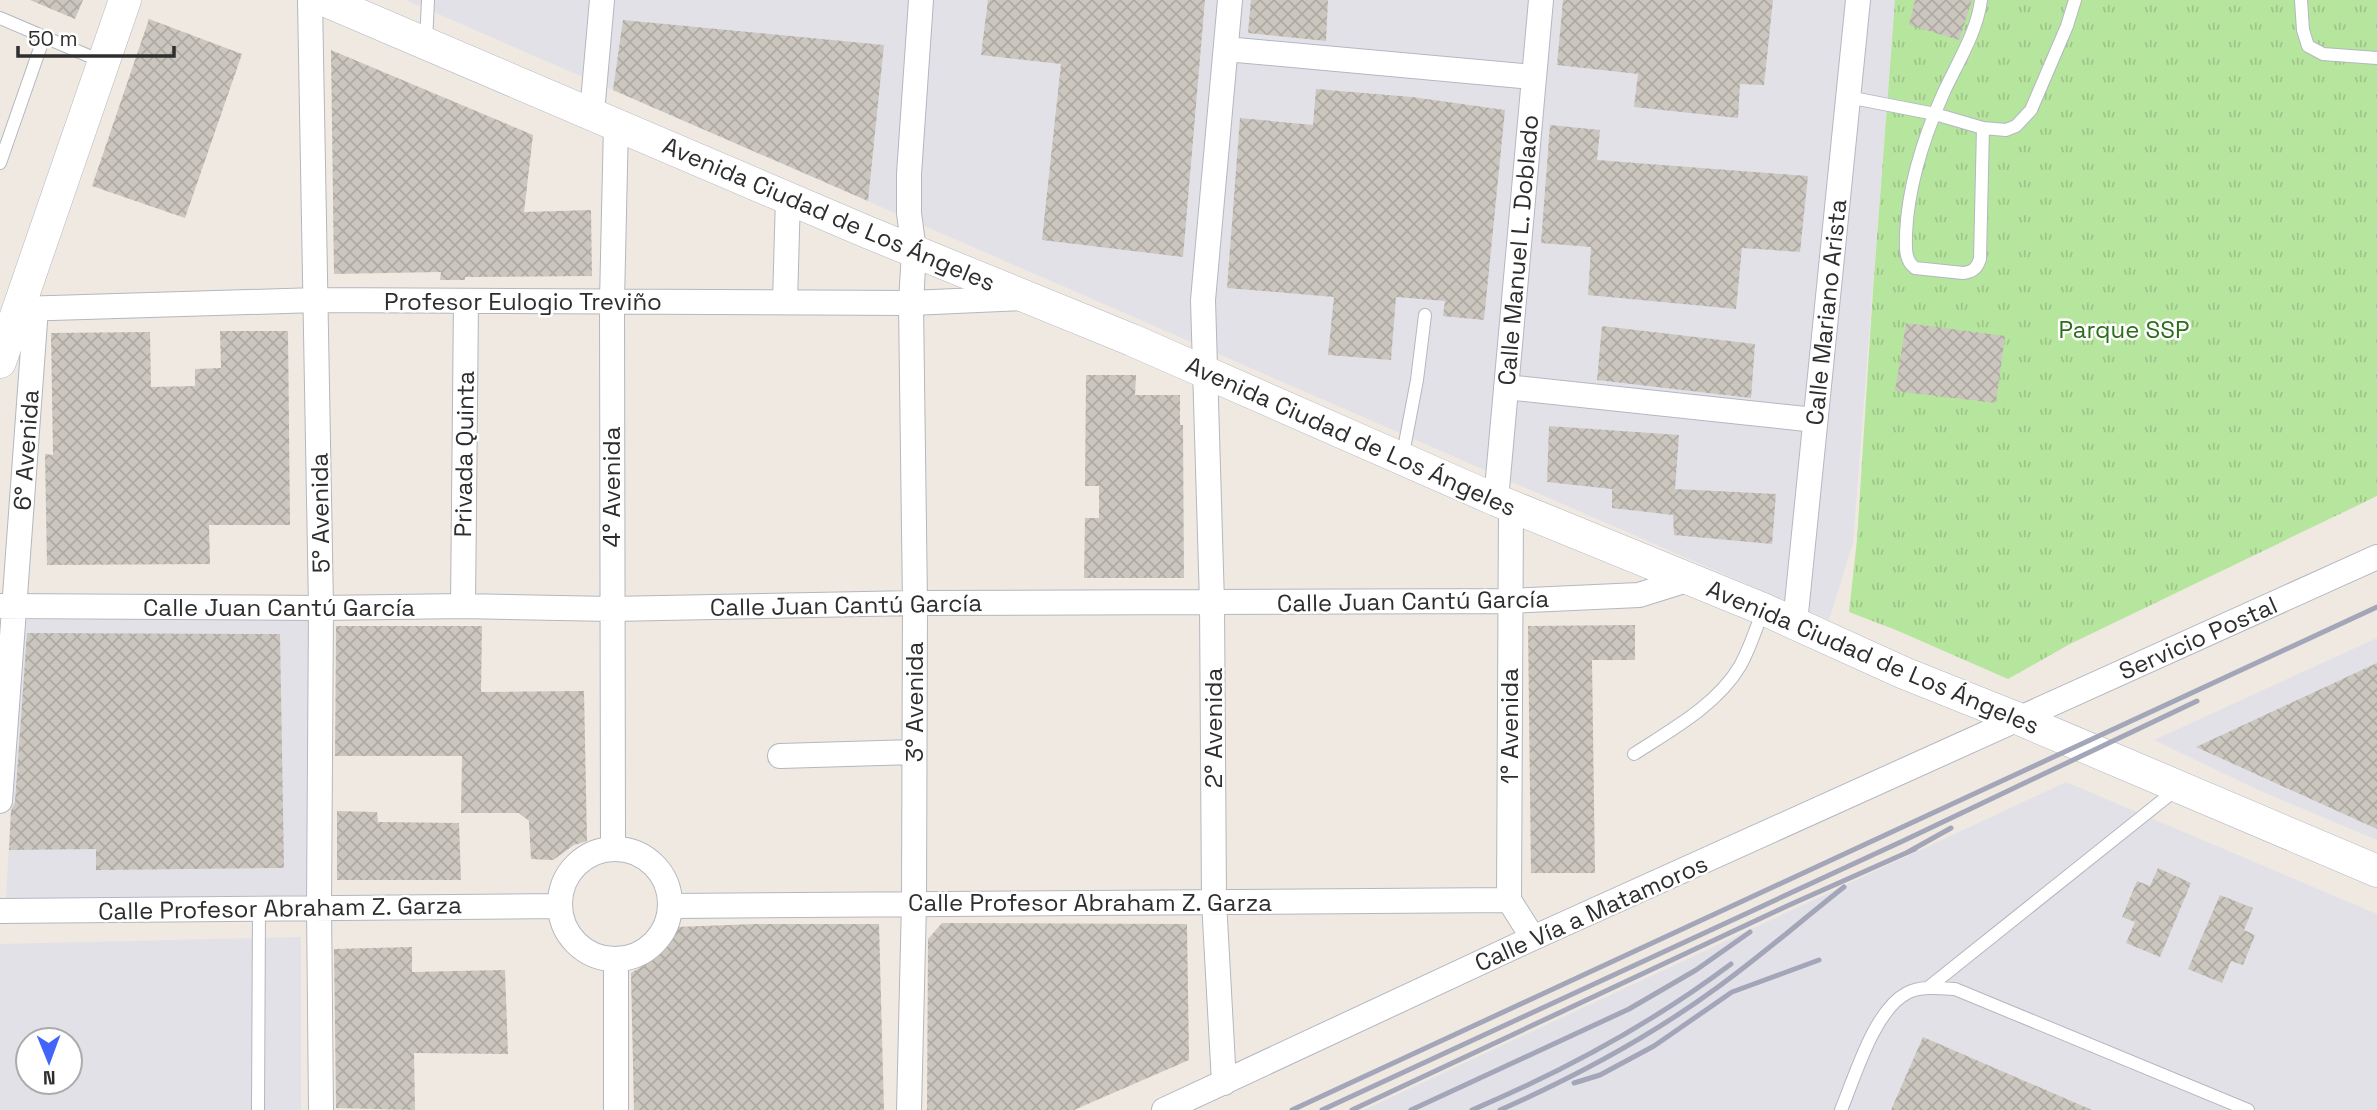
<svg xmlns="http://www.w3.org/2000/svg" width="2377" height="1110" viewBox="0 0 2377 1110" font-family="'Space Grotesk',sans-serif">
  <defs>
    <pattern id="grass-tufts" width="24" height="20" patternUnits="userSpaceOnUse" patternTransform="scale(1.75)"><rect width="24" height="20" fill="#b6e59e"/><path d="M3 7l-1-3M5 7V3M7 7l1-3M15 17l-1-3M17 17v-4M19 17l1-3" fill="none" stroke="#9dc588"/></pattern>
    <pattern id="building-cross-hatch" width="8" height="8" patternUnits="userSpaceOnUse" patternTransform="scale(1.75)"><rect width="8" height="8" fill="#cbc7bf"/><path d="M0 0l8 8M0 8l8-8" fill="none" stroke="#afaba4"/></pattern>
  </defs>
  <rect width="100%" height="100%" fill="#efe9e1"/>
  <!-- industrial -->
  <path fill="#e3e1e8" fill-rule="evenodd" d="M406,0H1895L1853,543L1829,620Z
    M308,619V895L6,899L21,620Z
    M2377,638V840L2256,789L2154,740Z
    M2066,782L2377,914V1110H1364Z
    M301,937V1110H0V944ZM28,1040H70V1082H28Z"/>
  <!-- grass -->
  <path fill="url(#grass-tufts)" d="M1895,0H2377V496L2070,644L2008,679L1896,630L1849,612L1857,540L1873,290Z"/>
  <!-- building -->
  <path fill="url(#building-cross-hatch)" d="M30,0H83L75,19Z
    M988,0H1205L1183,257L1042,240L1061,64L981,55Z
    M1251,0H1328L1326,41L1248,33Z
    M1563,0H1773L1764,85L1740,84L1738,118L1634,107L1638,74L1557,65Z
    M1915,0H1972L1959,40L1909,25Z
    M149,19L242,54L185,218L92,186Z
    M623,20L884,45L868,201L613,90Z
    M331,50L533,135L524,212L591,210L592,276L465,277V280H440L441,272L334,274Z
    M1316,89L1412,97L1505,110L1484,320L1443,316L1445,301L1396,297L1391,360L1328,355L1334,297L1227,288L1240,118L1313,125Z
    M1550,125L1600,130L1597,160L1808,176L1800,252L1742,248L1736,309L1588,295L1591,247L1541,243Z
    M1906,323L2005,336L1996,403L1895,391Z
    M1602,326L1755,344L1751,398L1597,380Z
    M220,331H288L290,525H209L210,564L47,565L45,454L53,455L51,333L150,332L151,387L195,386V369L221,368Z
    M1086,375H1136L1135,395H1180V425H1183L1184,578H1084L1085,518H1099V486H1085Z
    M1549,426L1679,435L1675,489L1776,494L1772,544L1674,535L1673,515L1612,508V489L1547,482Z
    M1635,625V660H1592L1595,873H1531L1528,626Z
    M336,626H482L481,692L584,691L587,841L574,845L553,860L531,859L529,821L519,813H461L462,756H335Z
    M27,633L280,634L284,868L96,870V849L9,850L11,811L15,802Z
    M2377,663V829L2196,747Z
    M337,811L377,812L378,822L459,823L461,880H337Z
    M2158,868L2191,883L2160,957L2126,943L2135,922L2122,917L2137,881L2150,886Z
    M2220,895L2253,908L2244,930L2255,935L2243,965L2231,961L2222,983L2188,969Z
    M942,923L1187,924L1189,1060L1074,1110H927L928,939Z
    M754,924H879L884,1110H634L631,973L654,959L673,937L676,927Z
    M412,947V972L505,970L508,1054L414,1053L415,1110L336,1108L334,949Z
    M1923,1037L2092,1110H1891Z"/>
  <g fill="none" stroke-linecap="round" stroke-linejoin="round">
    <!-- service casing -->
    <g stroke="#b4b7c1" stroke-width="14">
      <path id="service" d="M1981,0C1977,33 1956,65 1943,94C1923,139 1908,186 1906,234C1906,246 1904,260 1915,268L1963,273C1973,272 1977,268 1980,259L1983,128
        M2301,0L2303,30L2308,46L2323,54L2377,58
        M0,18L103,62
        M426,42L428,0
        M1848,97L1935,114L1983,128L2006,130L2016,126L2031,110L2067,26L2075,0
        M0,163L44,37
        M1402,459L1417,380L1425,315
        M1634,754C1671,730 1717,705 1740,666C1750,648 1756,629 1763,610
        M1929,987L2178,788
        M258,1110L259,908
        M1841,1110C1855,1077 1874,1010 1907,993C1921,986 1939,988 1955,989L2248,1110"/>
    </g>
    <!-- minor casing -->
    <g stroke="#b4b7c1" stroke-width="26">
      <path id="minor" d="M310,0L321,608L319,907L321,1110
        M1226,49L1533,77
        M592,113L602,0
        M785,302L788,197
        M19,309L317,300L911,303L1025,298
        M1506,387L1815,420
        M1496,500L1541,0
        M1511,506L1509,900L1533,938
        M0,606L321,608L463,606L611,609L915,603L1509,601L1639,595L1690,579
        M463,606L466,301
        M1795,623L1858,0
        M780,756L914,752
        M0,801L36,308
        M613,849L612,301L616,124
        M560 904a55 55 0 1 1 110 0a55 55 0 1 1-110 0Z
        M671,906L1509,900
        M0,911L560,906
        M1224,1083L1214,901L1212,603L1203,300L1230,0
        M616,1110V959
        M909,1110L914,903L915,603L911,303L914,251L909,213V174L921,0
        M1164,1110L1533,938L2377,557"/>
    </g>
    <!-- tertiary casing -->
    <g stroke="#b4b7c1" stroke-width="33">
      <path id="tertiary" d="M324,0L867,232L1132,340L1496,500L1763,609L1904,673L2019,719L2377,871
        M0,362L125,0"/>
    </g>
    <!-- service -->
    <use href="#service" stroke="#fff" stroke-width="12"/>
    <!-- minor -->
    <use href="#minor" stroke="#fff" stroke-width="24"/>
    <!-- tertiary -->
    <use href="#tertiary" stroke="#fff" stroke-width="32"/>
    <!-- rail -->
    <path stroke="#a3a6b8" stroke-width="5" d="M1908,852L1951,828
      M1574,1083L1600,1075L1654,1046L1732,992L1819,960
      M1292,1110L2377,607
      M1322,1110L1905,840L2197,701
      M1352,1110L1787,906L1915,849
      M1411,1110L1629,1009L1696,970L1750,932
      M1472,1110C1564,1071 1651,1024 1731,964
      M1500,1110C1577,1076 1651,1036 1718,987C1761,956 1802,920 1844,887"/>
  </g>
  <g text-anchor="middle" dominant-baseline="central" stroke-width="5" stroke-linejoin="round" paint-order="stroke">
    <!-- street labels -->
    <g font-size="24" fill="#2e2e2e" stroke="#fff">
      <text transform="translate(829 214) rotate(23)">Avenida Ciudad de Los Ángeles</text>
      <text transform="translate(1518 250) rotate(-85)">Calle Manuel L. Doblado</text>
      <text x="523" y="301">Profesor Eulogio Treviño</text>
      <text transform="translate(1826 312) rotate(-84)">Calle Mariano Arista</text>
      <text transform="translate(1351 436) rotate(24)">Avenida Ciudad de Los Ángeles</text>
      <text transform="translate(26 450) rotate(-86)">6° Avenida</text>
      <text transform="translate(464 454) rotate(-89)">Privada Quinta</text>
      <text transform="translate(611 487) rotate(-90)">4° Avenida</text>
      <text transform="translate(320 513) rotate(-91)">5° Avenida</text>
      <text transform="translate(1413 601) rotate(-1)">Calle Juan Cantú García</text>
      <text transform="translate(846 605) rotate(-1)">Calle Juan Cantú García</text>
      <text x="279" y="607">Calle Juan Cantú García</text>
      <text transform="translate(2198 638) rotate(-24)">Servicio Postal</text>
      <text transform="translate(1873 657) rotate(23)">Avenida Ciudad de Los Ángeles</text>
      <text transform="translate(914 702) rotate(-90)">3° Avenida</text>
      <text transform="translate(1509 726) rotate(-90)">1° Avenida</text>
      <text transform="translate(1213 728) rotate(-90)">2° Avenida</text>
      <text x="1090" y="902">Calle Profesor Abraham Z. Garza</text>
      <text transform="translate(280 908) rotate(-1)">Calle Profesor Abraham Z. Garza</text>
      <text transform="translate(1591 913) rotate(-24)">Calle Vía a Matamoros</text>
    </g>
    <!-- park labels -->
    <g font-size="24" fill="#2c6e1b" stroke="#fff">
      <text x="2124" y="329">Parque SSP</text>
    </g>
  </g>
  <!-- north arrow -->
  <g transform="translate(49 1061) rotate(179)"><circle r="33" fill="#ffffff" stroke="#ababab" stroke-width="2"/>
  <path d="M0-5L12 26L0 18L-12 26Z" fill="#4264fb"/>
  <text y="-10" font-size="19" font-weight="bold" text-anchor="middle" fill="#2e2e2e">N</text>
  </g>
  <!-- scale -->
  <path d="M18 46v10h156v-10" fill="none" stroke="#2e2e2e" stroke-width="3.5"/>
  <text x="28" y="46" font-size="21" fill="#2e2e2e" stroke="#ffffff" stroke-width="5" paint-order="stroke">50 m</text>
</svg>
